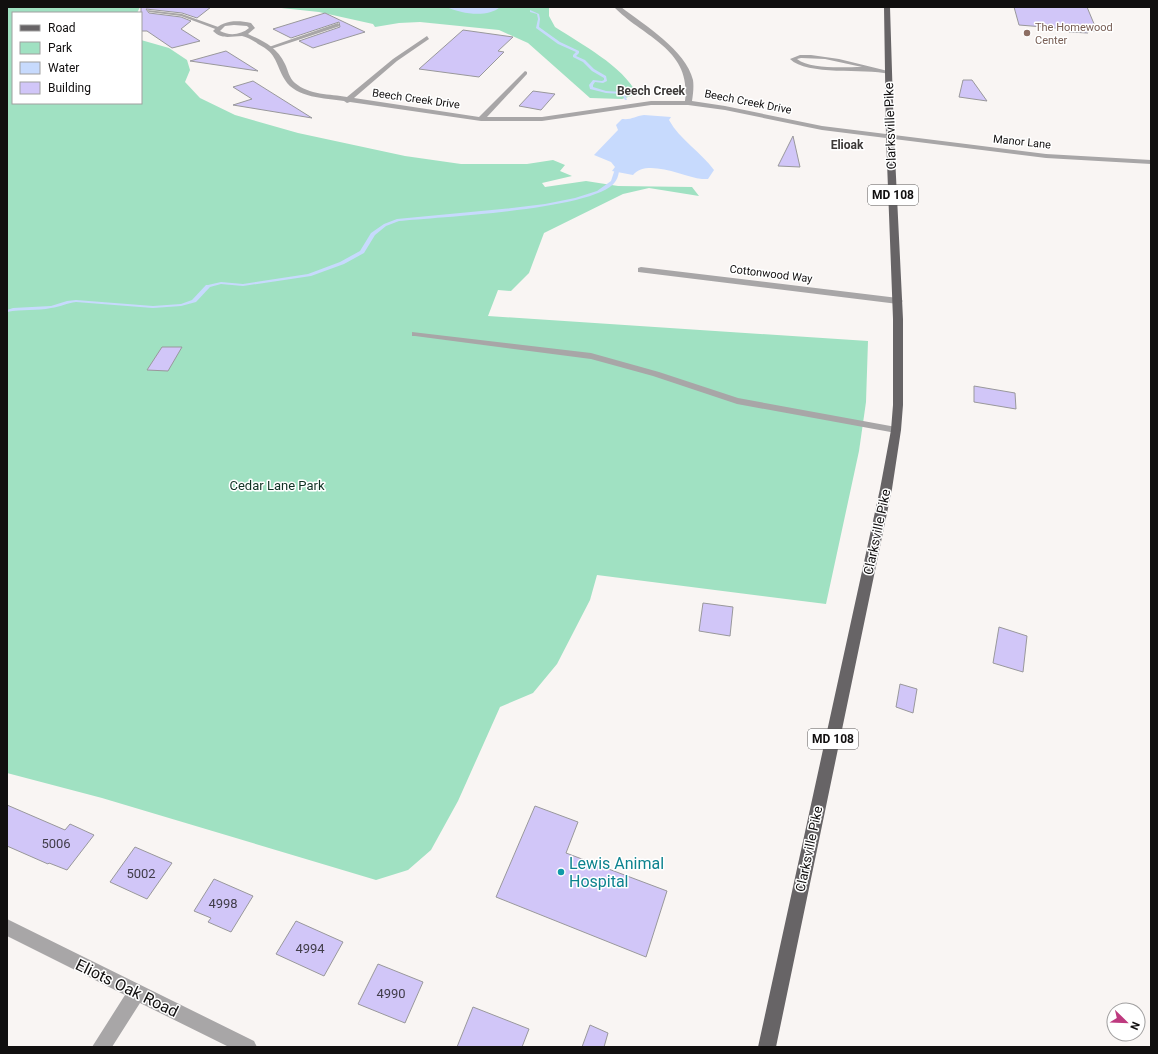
<svg xmlns="http://www.w3.org/2000/svg" width="1158" height="1054" viewBox="0 0 1158 1054" font-family="Roboto,sans-serif">
  <rect width="100%" height="100%" fill="#f9f5f3"/>
  <!-- green -->
  <path fill="#a0e1c2" d="M7,7H140L137,13H13V103H141V40L169,48L187,60L190,70L185,82L200,98L235,115L298,133L405,156L461,164H527L553,160L565,165L560,171L572,176L542,183L545,187L586,181L618,186L692,187L699,196L649,188L623,194L544,233L529,273L511,291L498,290L488,316L868,341L866,402L859,451L826,604L597,575L590,600L557,664L533,693L500,707L458,801L431,850L408,870L376,880L102,798L7,773Z
    M272,7H549V16L555,27C581,44 623,66 637,94L622,99L590,98L528,43L499,30L420,22L399,23L375,27L373,24L319,12Z"/>
  <!-- water -->
  <path fill="#c7dafd" d="M447,7H500C488,18 461,14 447,7Z
    M644,115L671,117L669,120C680,140 701,152 714,170L708,179H702C684,177 647,158 633,175L612,171L615,167L611,162L594,155L618,130L616,125L622,119C632,120 635,116 644,115Z"/>
  <g fill="none" stroke-linecap="round" stroke-linejoin="round">
    <!-- stream -->
    <path fill="#c7dafd" fill-rule="evenodd" d="M530,10L539,14L540,19L539,27L560,42L579,51V53L576,56L585,60L594,69L606,76L607,81L603,83L595,82L593,85V87L606,91L624,92L627,100H625L622,94L606,93L590,89L589,85L593,80L602,81L604,80V78L592,71L583,62L573,57V55L576,52L558,44L536,28L538,19L537,14L530,12Z
      M617,163L620,164C619,170 619,177 615,182C595,210 438,217 399,221L386,226L375,235L364,253L344,264L311,276L243,286L221,284L210,287L196,302L181,306L153,308L76,302C67,303 60,307 51,308C37,311 22,309 7,312V310L13,308L51,306L67,301L76,300L153,306L181,304L192,300L206,285H208L221,282L243,284L308,274L340,262L360,251L371,233L384,224L397,219L512,208L545,204L575,198L597,191L611,181Z"/>
  </g>
  <!-- building -->
  <path fill="#d1c6f8" stroke="#99989b" d="M141,7H211L197,18L182,13L146,9L149,13L181,17L191,21L181,29L200,41L172,48L147,31H141Z
    M1014,7H1087L1097,31H1087L1088,33L1069,32L1068,29L1019,25Z
    M325,13L365,32L313,48L299,41L340,27L339,22L291,38L273,29Z
    M463,30L513,37L498,51L504,52L479,77L419,69Z
    M226,51L258,71L190,61Z
    M963,80H972L987,101L959,97Z
    M253,81L312,118L233,105L252,99L233,87Z
    M533,91L555,94L541,110L519,106Z
    M793,136L800,167L778,166Z
    M162,347H182L168,371L147,370Z
    M974,386L1015,393L1016,409L974,402Z
    M703,603L733,607L730,636L699,631Z
    M999,627L1027,636L1023,672L993,663Z
    M900,684L917,689L913,713L896,707Z
    M7,805L65,830L70,824L94,835L67,870L49,863L48,864L7,846Z
    M535,806L578,822L566,853L667,891L646,957L496,897Z
    M135,847L172,863L147,899L110,882Z
    M214,879L253,896L231,932L208,922L211,918L194,911Z
    M296,921L343,942L324,976L276,954Z
    M378,964L423,982L405,1023L358,1004Z
    M473,1007L529,1029L522,1047H457Z
    M590,1025L608,1033L604,1047H582Z"/>
  <g fill="none" stroke-linecap="round" stroke-linejoin="round">
    <!-- service -->
    <path fill="#a8a6a7" fill-rule="evenodd" d="M147,10L182,14L221,28L218,30L181,16L149,12Z
      M338,23L340,26L271,49L266,48Z
      M427,36L429,39L397,61H393V59Z
      M800,55H811L839,59L892,72L889,74C864,68 807,76 790,59ZM801,58L825,59L862,67C845,67 811,70 797,59Z
      M412,332L591,353L659,372L738,398L896,427L901,430L896,433L737,404L653,376L591,359L415,336H412Z"/>
    <!-- minor -->
    <path fill="#a8a6a7" fill-rule="evenodd" d="M614,7H621C644,25 686,50 693,80C694,87 693,94 692,101L725,106L822,126L1046,154L1151,160V164L1046,158L822,130L725,110L688,105H651L542,121H481L350,102L347,103L344,101C325,98 296,98 285,80C275,64 278,54 258,44C254,41 247,37 242,36C231,36 222,40 213,31C223,20 237,20 251,23L255,28L248,34C263,41 277,47 285,64C288,70 289,78 295,83C309,95 330,94 347,97L393,59H397V61L354,98L479,117L525,71L527,72V74L487,117H542L651,101H685C692,49 643,37 614,7ZM234,25L247,26L249,28C241,35 229,36 220,31L225,26Z
      M641,267L898,298L903,301L898,304L638,272V268Z
      M7,919L254,1041L257,1047H229L140,1003L112,1047H92L125,995L7,936Z"/>
    <!-- primary -->
    <path fill="#676466" fill-rule="evenodd" d="M884,7H890L894,136L903,319V405L901,430L892,489L776,1047H758L880,489L891,430L893,405V319L886,136Z"/>
  </g>
  <!-- markers -->
  <circle fill="#8d6e63" stroke="#fff" stroke-width="1.5" cx="1027" cy="33" r="4"/>
  <circle fill="#0f9aa8" stroke="#fff" stroke-width="1.5" cx="561" cy="872" r="4"/>
  <g text-anchor="middle" dominant-baseline="central" stroke-width="3" stroke-linejoin="round" paint-order="stroke">
    <!-- far-education labels -->
    <g font-size="11" fill="#785e54" stroke="#fff" text-anchor="start">
      <text x="1035" y="27">The Homewood<tspan x="1035" dy="13">Center</tspan></text>
    </g>
    <!-- far-street labels -->
    <g font-size="11" fill="#110f0f" stroke="#fff">
      <text transform="translate(416 99) rotate(8)">Beech Creek Drive</text>
      <text transform="translate(748 102) rotate(11)">Beech Creek Drive</text>
      <text transform="translate(1022 142) rotate(6)">Manor Lane</text>
      <text transform="translate(771 274) rotate(7)">Cottonwood Way</text>
    </g>
    <!-- far-neighbourhood labels -->
    <g font-size="12" font-weight="bold" fill="#3c3938" stroke="#fff">
      <text x="651" y="91">Beech Creek</text>
      <text x="847" y="145">Elioak</text>
    </g>
    <!-- shield labels -->
    <g fill="#fff" stroke="#585757" stroke-width="1">
      <rect x="868" y="185" width="50" height="20" rx="3"/>
      <rect x="808" y="729" width="50" height="20" rx="3"/>
    </g>
    <g font-size="12" font-weight="bold" fill="#110f0f">
      <text x="893" y="195">MD 108</text>
      <text x="833" y="739">MD 108</text>
    </g>
    <!-- street labels -->
    <g font-size="13" fill="#110f0f" stroke="#fff">
      <text transform="translate(890 126) rotate(-92)">Clarksville Pike</text>
      <text transform="translate(877 532) rotate(-78)">Clarksville Pike</text>
      <text transform="translate(809 849) rotate(-78)">Clarksville Pike</text>
    </g>
    <!-- park labels -->
    <g font-size="13" fill="#103123" stroke="#fff">
      <text x="277" y="485">Cedar Lane Park</text>
    </g>
    <!-- near-number labels -->
    <g font-size="13" fill="#413d49">
      <text x="56" y="843">5006</text>
      <text x="141" y="873">5002</text>
      <text x="223" y="903">4998</text>
      <text x="310" y="948">4994</text>
      <text x="391" y="993">4990</text>
    </g>
    <!-- near-culture labels -->
    <g font-size="16" fill="#0d838f" stroke="#fff" text-anchor="start">
      <text x="569" y="863">Lewis Animal<tspan x="569" dy="18">Hospital</tspan></text>
    </g>
    <!-- near-street labels -->
    <g font-size="16" fill="#110f0f" stroke="#fff">
      <text transform="translate(127 988) rotate(26)">Eliots Oak Road</text>
    </g>
  </g>
  <!-- border -->
  <rect width="1158" height="1054" fill="none" stroke="#110f0f" stroke-width="16"/>
  <!-- legend -->
  <rect x="12" y="12" width="130" height="92" fill="#ffffff" stroke="#a09f9f"/>
  <rect x="20" y="25" width="20" height="6" fill="#676466" stroke="#a09f9f"/>
  <text x="48" y="32" font-size="12" fill="#110f0f">Road</text>
  <rect x="20" y="42" width="20" height="12" fill="#a0e1c2" stroke="#a09f9f"/>
  <text x="48" y="52" font-size="12" fill="#110f0f">Park</text>
  <rect x="20" y="62" width="20" height="12" fill="#c7dafd" stroke="#a09f9f"/>
  <text x="48" y="72" font-size="12" fill="#110f0f">Water</text>
  <rect x="20" y="82" width="20" height="12" fill="#d1c6f8" stroke="#a09f9f"/>
  <text x="48" y="92" font-size="12" fill="#110f0f">Building</text>
  <!-- north arrow -->
  <g transform="translate(1126 1022) rotate(113)"><circle r="19" fill="#ffffff" stroke="#a09f9f"/>
  <path d="M0-3L7 15L0 10L-7 15Z" fill="#be3a7f"/>
  <text y="-6" font-size="11" font-weight="bold" text-anchor="middle" fill="#110f0f">N</text>
  </g>
</svg>
